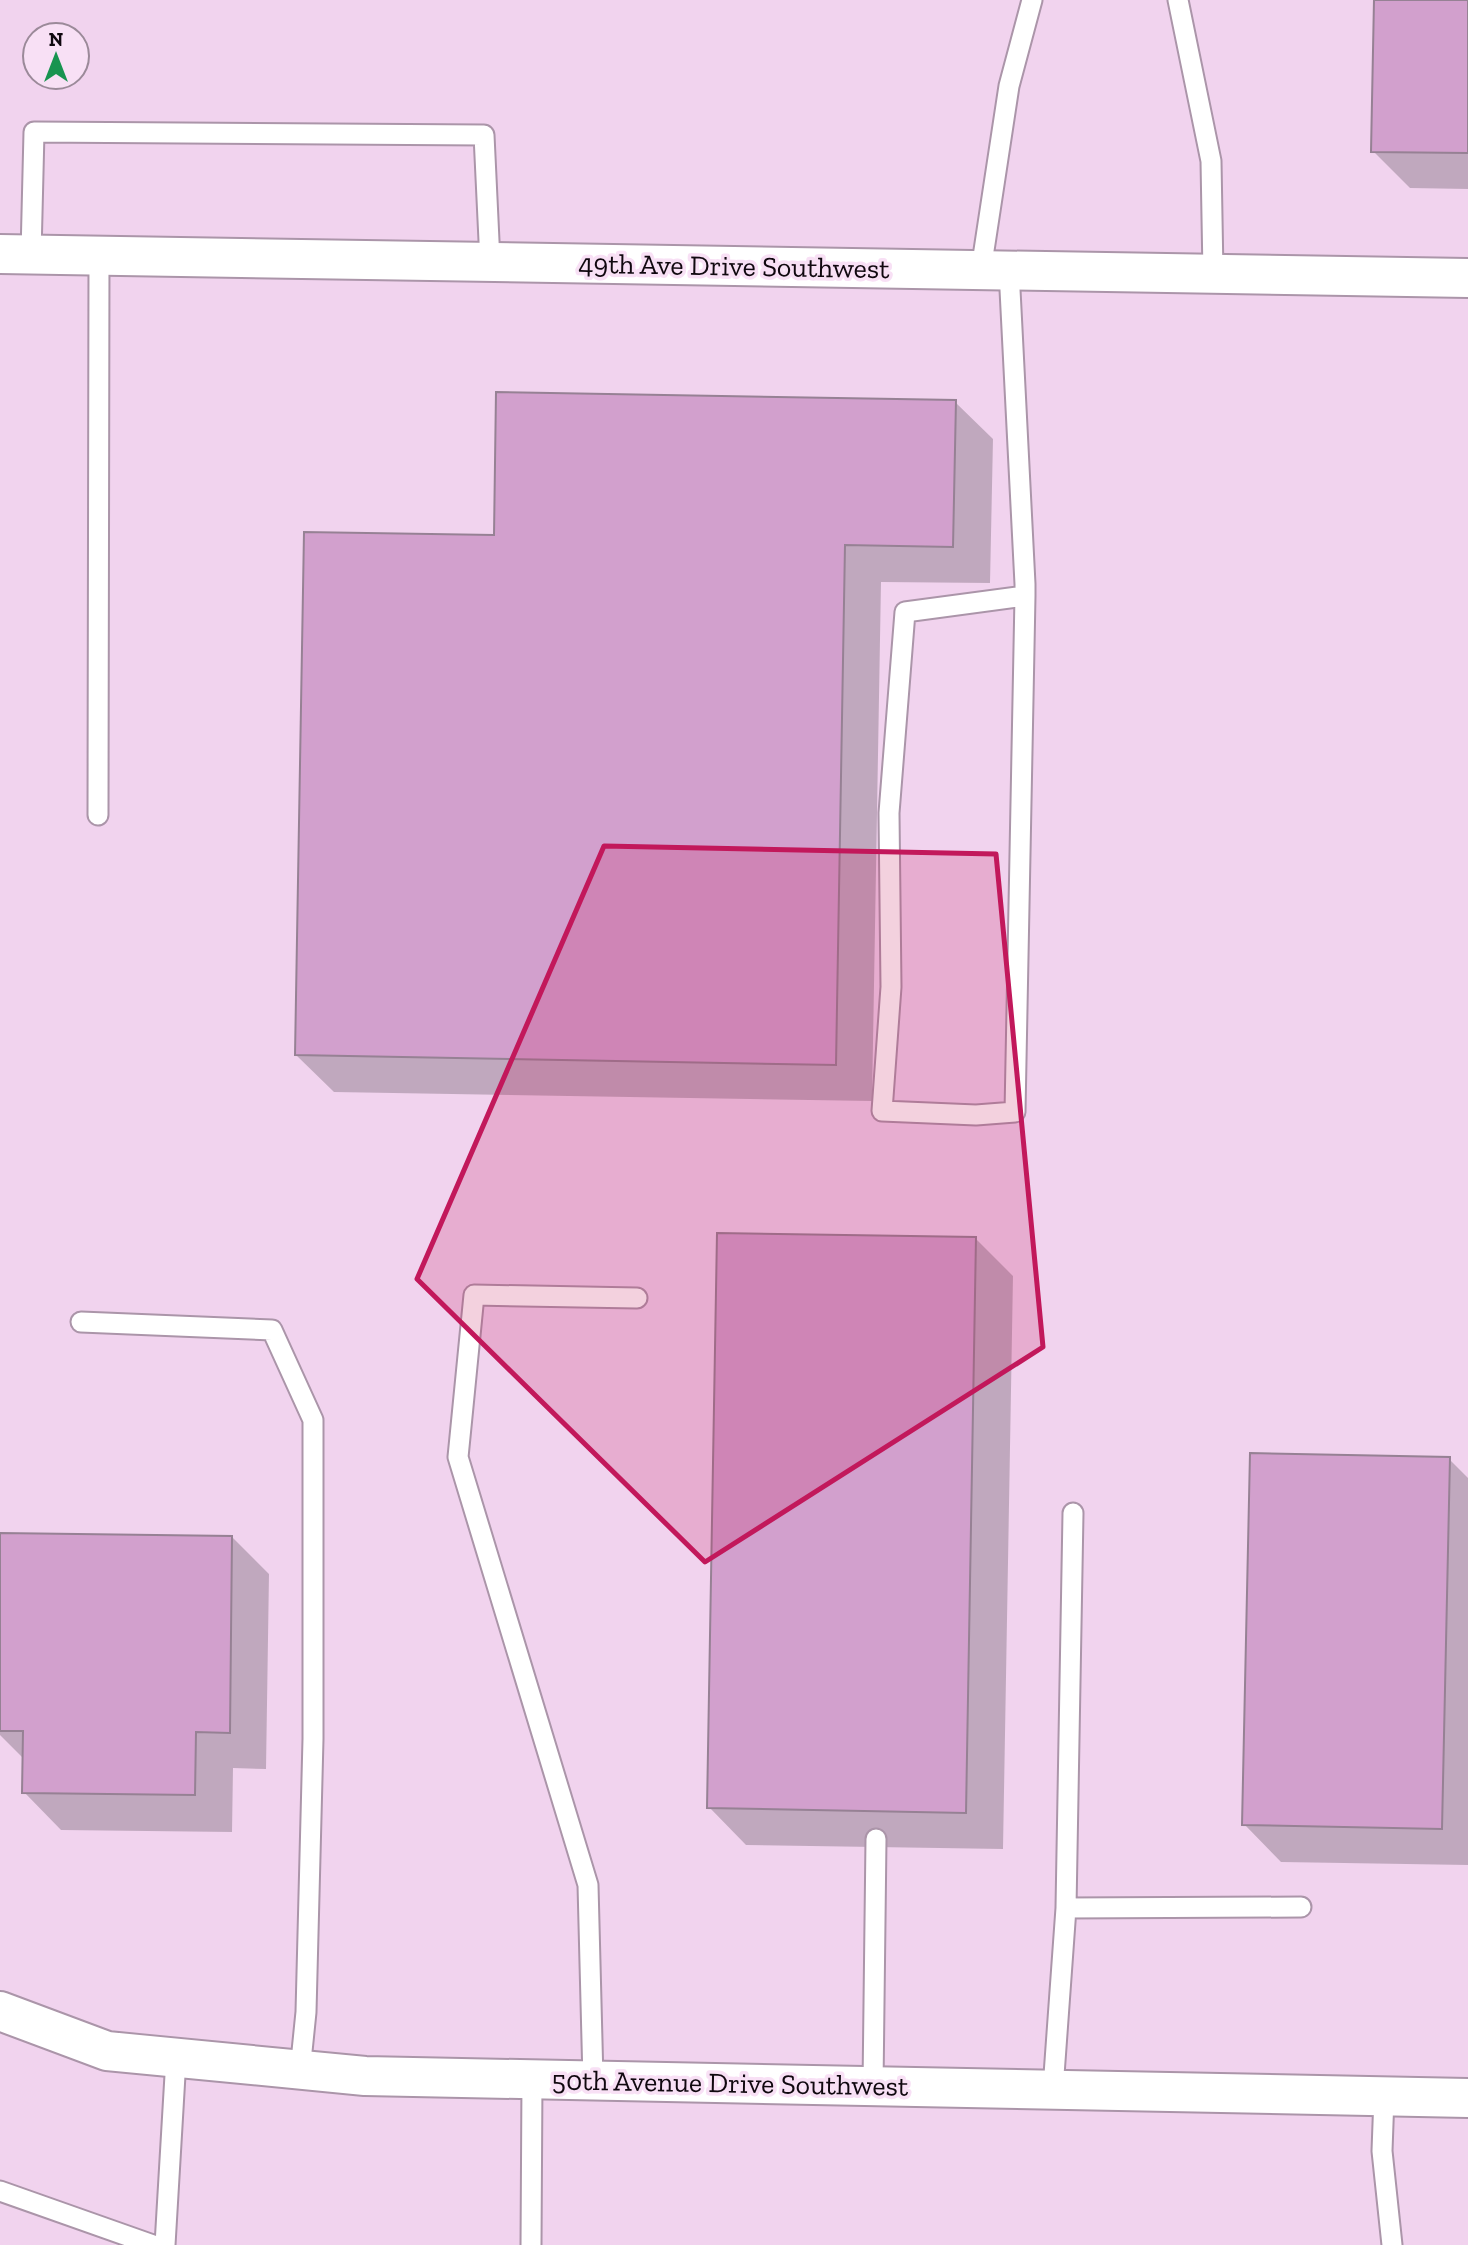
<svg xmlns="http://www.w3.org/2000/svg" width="1468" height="2245" viewBox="0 0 1468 2245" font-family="'Zilla Slab',serif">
  <rect width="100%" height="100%" fill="#f8e0f5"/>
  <!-- built -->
  <path fill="#f1d3ee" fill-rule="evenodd" d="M0,0H1468V2245H0ZM35,35H77V77H35Z"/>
  <!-- shadow -->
  <path fill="#0003" d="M1375,0H1468V189L1410,188L1373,151Z
    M955,402L993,439L990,583L881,582L872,1101L334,1092L296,1055L496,537Z
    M976,1239L1013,1276L1003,1849L746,1845L709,1807Z
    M1449,1459L1468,1478V1865L1281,1862L1244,1824Z
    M0,1534L232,1537L269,1574L266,1769L233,1768L232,1832L61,1830L24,1792V1759L0,1735Z"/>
  <!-- building -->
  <path fill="#d2a0cd" stroke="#968194" stroke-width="2" d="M1374,0H1468V153L1371,152Z
    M496,392L956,400L953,547L845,545L836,1065L295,1055L304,532L494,535Z
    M717,1233L976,1237L966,1813L707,1808Z
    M1250,1453L1450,1457L1442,1829L1242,1825Z
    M0,1533L232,1536L230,1733L196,1732L195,1795L22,1793L23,1731H0Z"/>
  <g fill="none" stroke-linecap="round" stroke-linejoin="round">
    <!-- lane casing -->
    <g stroke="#ab95a9" stroke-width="23">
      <path id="lane" d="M1178,0L1211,161L1213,273
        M31,254L34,132L484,135L490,262
        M981,270L1009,86L1032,0
        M1009,270L1025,584V596L1015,1112L976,1115L882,1111L891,987L889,813L905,612L1025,596
        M98,815L99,256
        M81,1322L272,1330L313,1420V1739L306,2012L300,2071
        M1066,1908L1301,1907
        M593,2080L588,1885L458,1457L474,1295L637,1298
        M873,2086L876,1839
        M1053,2089L1066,1908L1073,1513
        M1384,2096L1382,2151L1392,2245
        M0,2191L153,2245
        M165,2245L176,2058
        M531,2245L532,2079"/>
    </g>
    <!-- street casing -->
    <g stroke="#ab95a9" stroke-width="42">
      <path id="street" d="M0,254L1468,278
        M0,2011L107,2051L365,2076L1468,2098"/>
    </g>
    <!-- lane -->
    <use href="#lane" stroke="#fff" stroke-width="19"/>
    <!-- street -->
    <use href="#street" stroke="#fff" stroke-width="38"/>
  </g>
  <!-- marked area -->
  <path fill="#c2185b" fill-opacity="0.2" stroke="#c2185b" stroke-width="5" stroke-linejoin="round" d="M604,846L996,854L1043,1347L705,1562L417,1279Z"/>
  <g text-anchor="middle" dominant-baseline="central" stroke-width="7" stroke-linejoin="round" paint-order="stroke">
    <!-- street labels -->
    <g font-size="28" fill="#10080f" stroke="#f8e0f5">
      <text transform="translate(734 266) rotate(1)">49th Ave Drive Southwest</text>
      <text transform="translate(730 2083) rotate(1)">50th Avenue Drive Southwest</text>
    </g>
  </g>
  <!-- north arrow -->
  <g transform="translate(56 56)"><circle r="33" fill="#f8e0f5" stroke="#9b8a99" stroke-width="2"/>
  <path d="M0-5L12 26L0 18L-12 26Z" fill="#189450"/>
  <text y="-10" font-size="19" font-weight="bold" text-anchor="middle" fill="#10080f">N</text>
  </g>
</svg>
